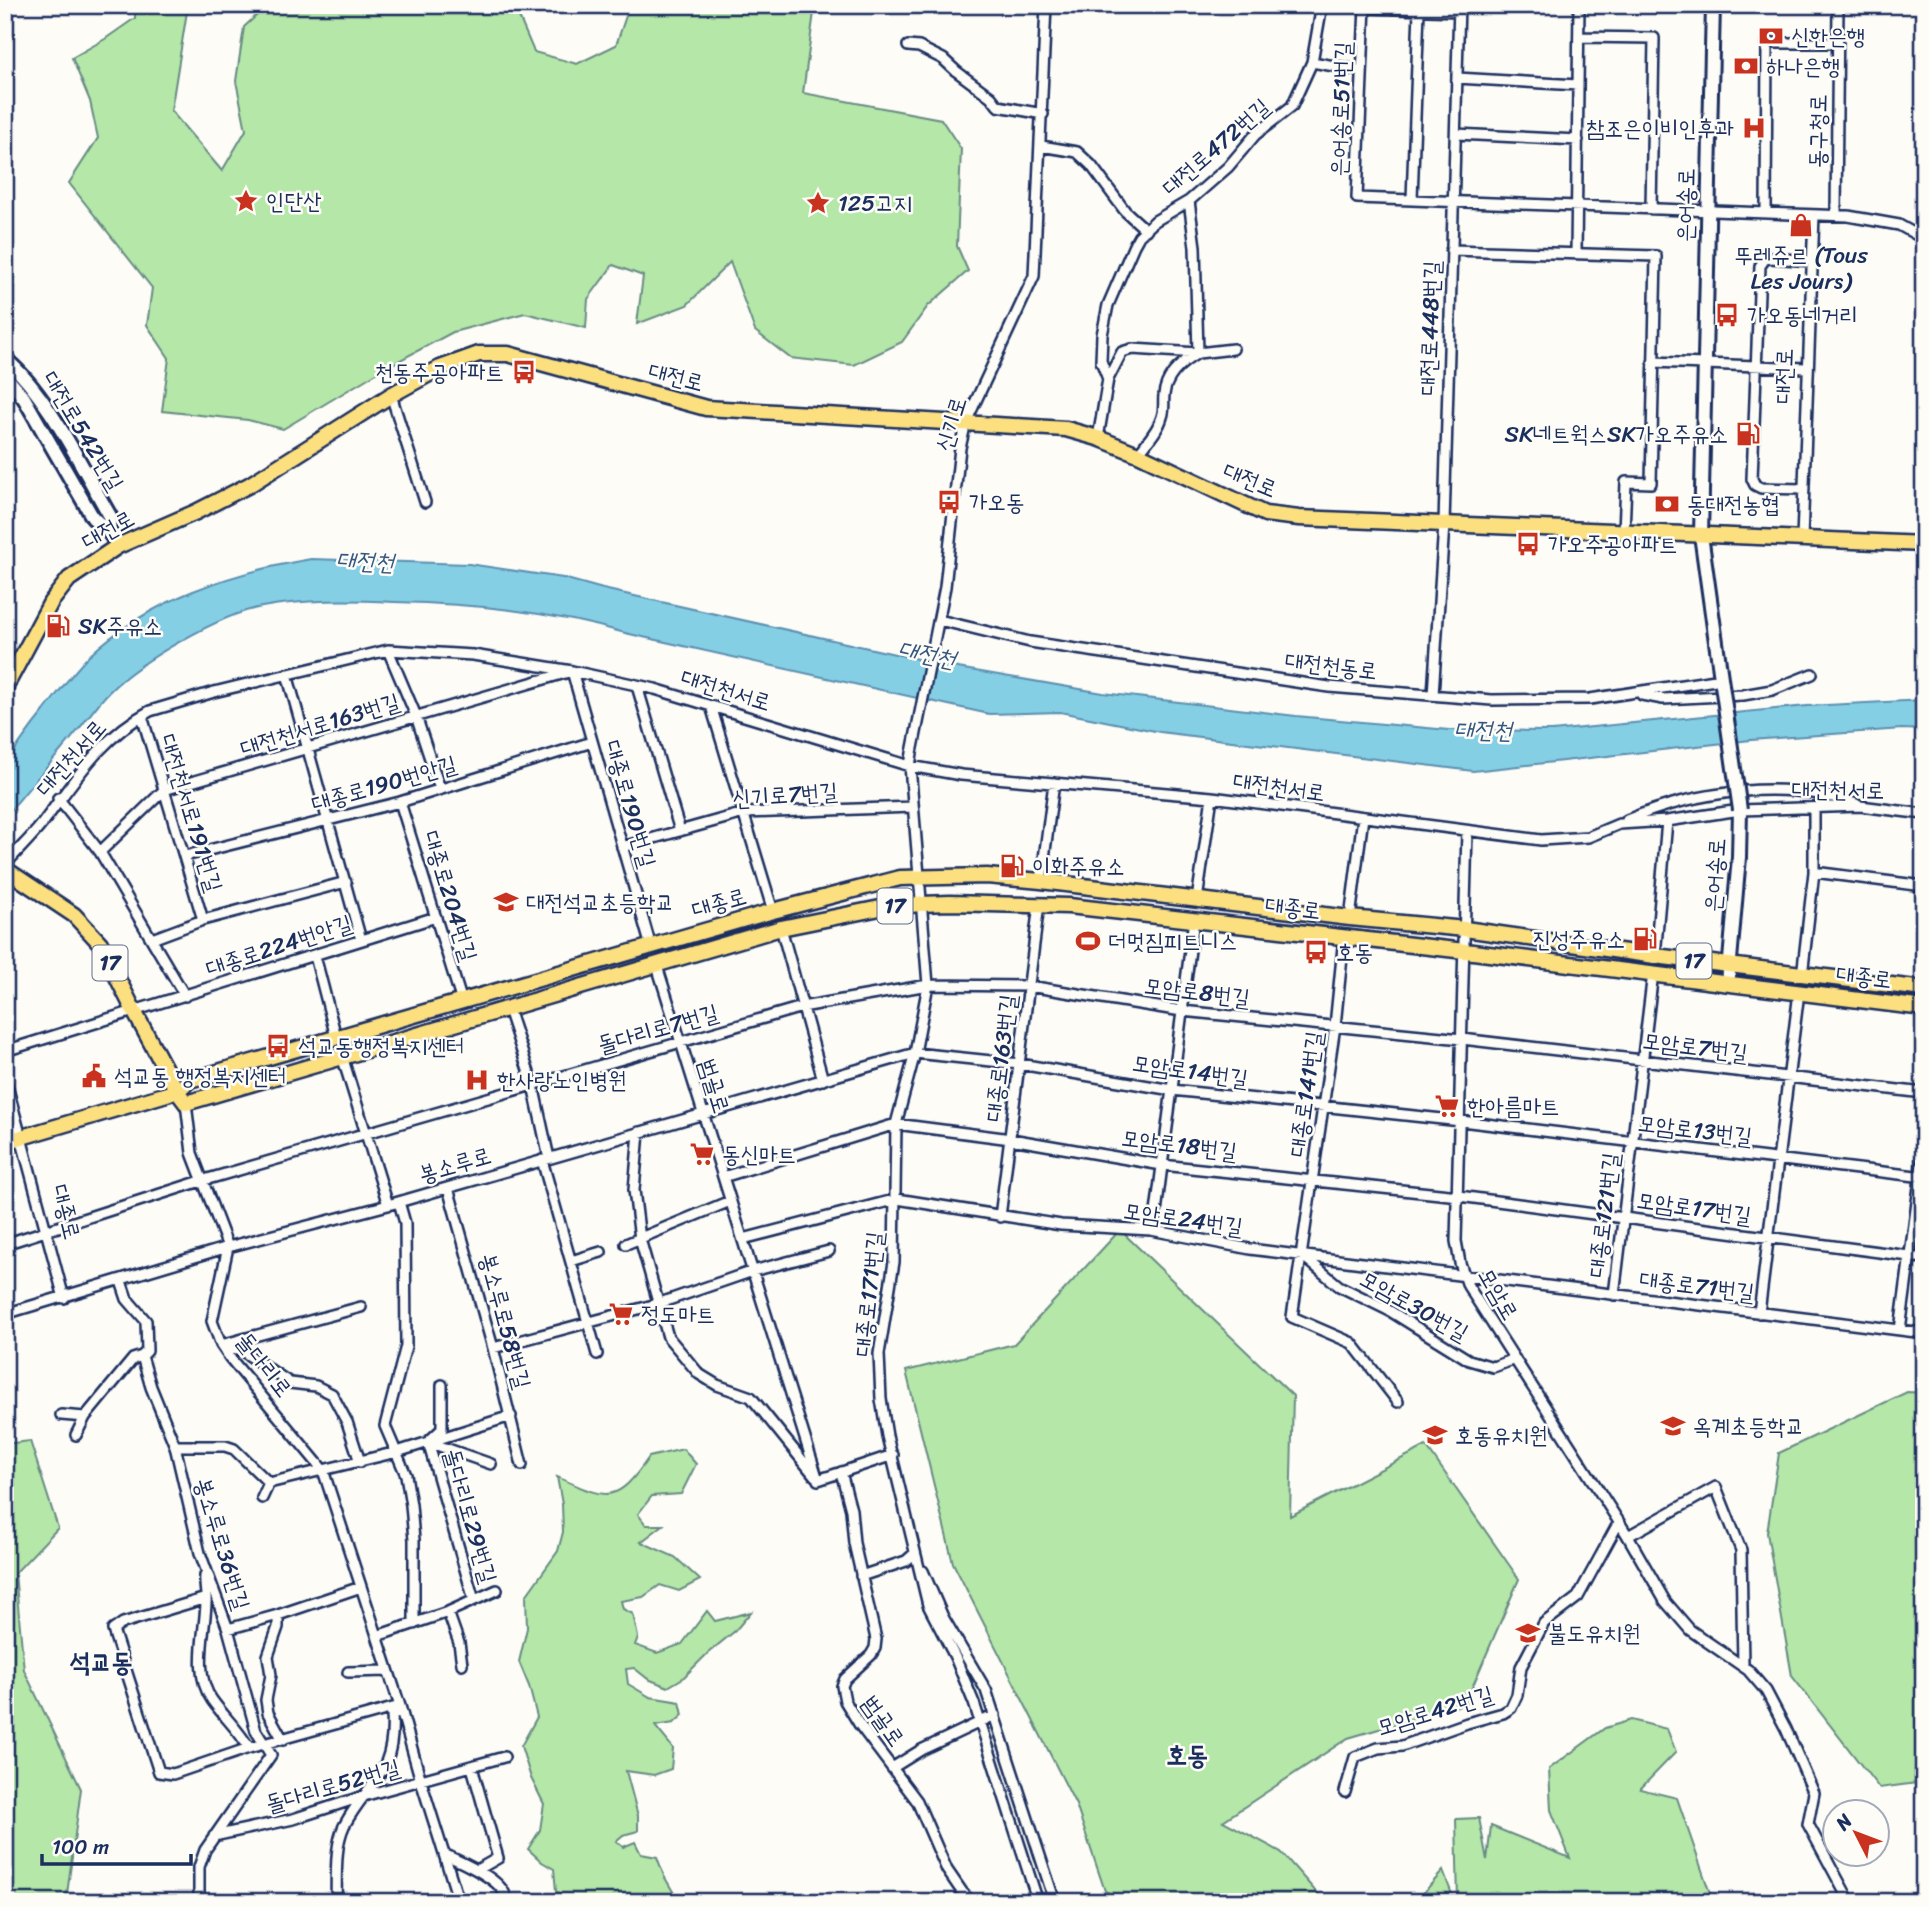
<svg xmlns="http://www.w3.org/2000/svg" width="1929" height="1907" viewBox="0 0 1929 1907" font-family="Sriracha,'Poor Story',sans-serif">
  <rect width="100%" height="100%" fill="#fdfcf7"/>
  <filter id="ink" filterUnits="userSpaceOnUse"><feTurbulence type="fractalNoise" baseFrequency=".0143" numOctaves="2"/><feDisplacementMap in="SourceGraphic" scale="14" xChannelSelector="R" yChannelSelector="G"/><feConvolveMatrix kernelMatrix="1 2 1 2 8 2 1 2 1" color-interpolation-filters="sRGB"/></filter>
  <g filter="url(#ink)">
    <!-- green -->
    <path fill="#b4e7a8" stroke="#688b83" stroke-width="2" d="M135,5H188L171,111L222,171L246,130L236,81L244,27L268,5H514L534,52L577,64L616,45L628,10L622,5H815L803,93L941,119L961,149L957,246L968,271L928,306L902,342L854,365L790,358L755,331L730,262L687,305L637,324L643,276L613,265L588,299L586,328L525,313L453,332L385,368L283,429L248,420L162,411L169,358L147,325L152,288L69,183L98,138L90,101L72,58L105,39L135,18Z
      M1120,1230L1293,1396L1290,1516L1426,1446L1519,1579L1465,1704L1348,1738L1223,1821L1281,1852L1325,1902H1127L1105,1891L1076,1805L953,1563L906,1371L1014,1344Z
      M1907,1392L1924,1393V1782L1879,1788L1792,1676L1767,1533L1779,1453Z
      M30,1441L58,1528L15,1573L24,1670L81,1789L66,1902H5V1444Z
      M683,1449L696,1464L681,1494L652,1496L638,1514L646,1525H663L641,1542L675,1557L700,1580L679,1591L660,1585L643,1597L621,1601L623,1609L633,1614L638,1637L635,1645L657,1653L682,1644L707,1611L715,1621L751,1612L735,1631L708,1653L683,1678L668,1687L648,1679L634,1668L626,1669L628,1684L650,1697L680,1702L683,1715L674,1723L655,1726L673,1748L671,1769L654,1775L626,1771L638,1816V1831L623,1835L616,1841L623,1847L635,1842L641,1854L657,1857L664,1876L679,1902H573L556,1891L554,1869L542,1862L528,1849L540,1830L544,1804L531,1778L521,1746L537,1717L529,1686L519,1662L527,1628L526,1596L558,1551L563,1532L562,1504L557,1477C608,1500 616,1505 649,1457Z
      M1631,1720L1667,1729L1676,1752L1640,1789L1677,1798L1712,1899L1752,1902H1458L1456,1819L1479,1818L1487,1860L1491,1826L1570,1858L1551,1810L1549,1769L1605,1728Z
      M1443,1871L1455,1902H1415Z"/>
    <!-- water -->
    <path fill="#85cfe5" stroke="#5b8faf" stroke-width="2" d="M311,559L469,564L563,578L603,589L958,668L1103,693L1296,716L1449,730L1552,731L1807,706L1924,700V730L1902,729L1751,740L1473,771L1160,732L1060,712L989,714L625,633C549,611 473,604 394,602C350,600 305,599 262,607C221,614 140,661 110,691C95,706 84,724 70,740C48,766 26,791 5,817C5,802 2,784 5,769C8,757 35,722 44,711C58,693 72,673 88,657C149,599 230,573 311,559Z"/>
    <g fill="none" stroke-linecap="round" stroke-linejoin="round">
      <!-- minor casing -->
      <g stroke="#1b2f5e" stroke-width="14">
        <path id="minor" d="M1365,5L1357,198L1848,216L1899,225L1924,239
          M1365,8L1459,11
          M1579,37L1654,38L1651,209
          M908,46L919,47L943,59L956,71L991,97L998,106L1043,114
          M1312,62L1362,71
          M1457,78L1578,85
          M1456,134L1578,140
          M1041,146L1077,152L1091,165L1125,211L1146,230
          M1412,199L1419,10
          M1766,213L1767,43H1838
          M1836,215L1838,5
          M1451,250L1656,256L1651,483L1626,482L1624,532
          M1576,253L1579,5
          M1653,362L1806,368
          M1108,379L1122,352L1132,349L1198,353L1233,349
          M391,395L425,502
          M1098,438L1108,379L1101,361L1102,335L1108,305L1134,245L1139,236L1155,221L1189,201L1228,167L1255,135L1292,106L1312,62L1322,5
          M1138,454C1146,443 1158,431 1162,417C1165,409 1163,403 1164,395C1166,375 1182,362 1198,353L1195,247L1189,201
          M1804,489L1761,488L1755,485L1752,479L1760,266L1765,259L1770,258L1812,261
          M1802,539L1814,215
          M939,620L1030,642L1329,687L1492,700L1590,699L1722,679
          M388,650L416,716L440,789
          M287,674L361,940
          M637,686L680,831
          M1433,695L1444,524L1459,5
          M1642,695L1663,699L1743,695L1772,690L1812,674
          M711,706L773,911
          M142,716L203,920
          M58,798L100,852L185,996
          M400,802L462,1002
          M1627,820C1695,791 1786,778 1856,804
          M1467,831L1456,1241L1460,1263L1468,1286L1626,1533L1665,1601L1690,1630L1748,1670L1766,1691L1786,1729L1814,1793L1808,1824L1850,1902
          M622,847L744,813L913,807
          M100,852L164,790L572,671L651,947
          M185,856L400,802L592,742
          M5,865C17,851 31,838 42,824C75,780 100,738 150,711L214,692L388,650L473,655L572,671L655,689L910,766L961,775L1212,797L1541,840L1588,837L1619,824L1667,821L1740,810L1860,806L1924,814
          M1814,872L1924,886
          M1041,881L1054,783
          M1197,900L1212,797
          M1350,918L1363,817
          M781,928L823,1080
          M1344,937L1335,1026L1292,1317L1352,1343L1398,1402
          M152,939L203,920L346,882
          M315,956L336,1037
          M1655,956L1667,821
          M657,966L818,1480
          M1802,976L1814,872V808
          M508,1009L533,1085L549,1158
          M5,1051L436,917
          M342,1056L388,1205
          M5,1078L64,1298
          M186,1103L192,1153L228,1247L212,1321L221,1345L230,1358L323,1470L400,1706L421,1781L459,1902
          M639,1132L634,1190L640,1239L668,1337L699,1374L717,1385L751,1397L815,1476
          M542,1160L597,1354
          M723,1177L896,1124L1011,1139L1162,1165L1459,1196L1924,1258
          M448,1188L493,1348L522,1465
          M399,1202L405,1223L406,1346L385,1426L406,1475L411,1505L414,1540V1624
          M1000,1217L1039,904
          M1155,1220L1194,919
          M743,1239L897,1199L1061,1225L1151,1230L1250,1249L1924,1333
          M5,1244L201,1181L802,1007L928,985L1029,986L1182,1011L1462,1039L1924,1093
          M626,1244L730,1201
          M1302,1255L1339,1286L1390,1311L1469,1360L1493,1367L1515,1359
          M571,1261L601,1252
          M121,1281L127,1299L146,1321L147,1351L142,1356L151,1387L175,1446L200,1553L228,1629L256,1731L271,1755L205,1850L199,1867V1902
          M1614,1295L1653,973
          M1759,1313L1799,992
          M5,1314L228,1247L388,1205L915,1053L1020,1064L1172,1090L1461,1121L1924,1177
          M1900,1330L1924,1149
          M221,1345L361,1307
          M493,1348L657,1304L753,1271L829,1251
          M226,1352L238,1348L290,1383L316,1386L332,1394L347,1422L360,1462
          M61,1415L85,1417L133,1359L142,1356
          M76,1435L85,1417
          M429,1441L442,1429V1385
          M428,1442L474,1600
          M428,1442L491,1464
          M175,1446H225L234,1449L269,1483L397,1452L511,1416
          M841,1472L851,1510L854,1543L876,1639L875,1648L871,1655L845,1679L842,1686L845,1701L859,1724L917,1801L947,1870L969,1902
          M818,1480L893,1455
          M262,1498L269,1483
          M1628,1536L1716,1487L1741,1550L1743,1666
          M923,1571L943,1617L986,1690L1055,1902
          M205,1576C204,1585 207,1594 206,1603C205,1633 193,1674 212,1700C224,1717 239,1730 249,1748
          M861,1576L906,1561L915,1553
          M206,1598L123,1623L113,1630L159,1772L173,1774L249,1748L400,1706
          M448,1612L459,1643L462,1664
          M278,1615V1627L268,1656L271,1675L266,1700L268,1713L283,1740
          M228,1629L278,1615L361,1587
          M377,1636L448,1612L497,1590
          M348,1672L388,1671
          M472,1767L498,1858L477,1870
          M892,1768L921,1750L995,1715
          M1345,1792L1355,1757L1378,1748L1402,1746L1467,1723L1503,1713L1511,1708L1517,1695L1521,1667L1544,1623L1578,1597L1619,1522
          M214,1836L293,1819L367,1795L504,1757
          M444,1854C460,1862 509,1881 506,1902
          M336,1902C337,1879 334,1847 344,1826C368,1781 396,1775 392,1715L401,1710
          M1038,1902L974,1703L955,1657L928,1605L887,1436L881,1399L879,1354L894,1262L896,1124L915,1053L928,985L910,766L912,753L945,587L960,448L966,422L1034,276L1046,5"/>
      </g>
      <!-- secondary casing -->
      <g stroke="#1b2f5e" stroke-width="18">
        <path id="secondary" d="M1713,5L1701,535L1722,685
          M5,359C47,393 82,468 110,516L109,532
          M5,376L24,398L93,518L109,532L118,546
          M1728,983L1739,857L1740,810"/>
      </g>
      <!-- primary casing -->
      <g stroke="#1b2f5e" stroke-width="19">
        <path id="primary" d="M5,688L51,602L69,579L118,546L196,512L249,485L391,395L440,368L479,354H508L706,408L1066,429L1098,438L1138,454L1265,514L1299,518L1924,544
          M5,869L74,915L100,943L134,1011L177,1091L186,1103L781,928L880,908L920,904L950,903L1069,906L1465,951L1924,1008
          M5,1142L177,1091L190,1080L773,911L900,878L987,876L1041,881L1350,918L1465,929L1655,956L1924,989"/>
      </g>
      <!-- minor -->
      <use href="#minor" stroke="#fdfcf7" stroke-width="9"/>
      <!-- secondary -->
      <use href="#secondary" stroke="#fdfcf7" stroke-width="12"/>
      <!-- primary -->
      <use href="#primary" stroke="#fce080" stroke-width="14"/>
      <!-- secondary-bridge casing -->
      <g stroke="#1b2f5e" stroke-width="18" stroke-linecap="butt">
        <path id="secondary-bridge" d="M1722,685L1740,810"/>
      </g>
      <!-- secondary-bridge -->
      <use href="#secondary-bridge" stroke="#fdfcf7" stroke-width="12"/>
    </g>
  </g>
  <!-- icons -->
  <defs>
    <g id="bank-bare" transform="scale(1.89)"><path d="M-6-4H6V4H-6ZM0-2.3a2.3 2.3 0 1 0 0 4.6a2.3 2.3 0 1 0 0-4.6Z" fill="#c8321e" stroke="#fdfcf7" stroke-width="2.5" paint-order="stroke"/></g>
    <g id="hospital-bare" transform="scale(1.89)"><path d="M-5-5h3v3.5h4V-5h3V5h-3V1.5h-4V5h-3Z" fill="#c8321e" stroke="#fdfcf7" stroke-width="2.5" paint-order="stroke"/></g>
    <g id="sight-bare" transform="scale(1.89)"><path d="M0-6L1.8-2.2L6-1.7L2.9 1.2L3.7 5.4L0 3.3L-3.7 5.4L-2.9 1.2L-6-1.7L-1.8-2.2Z" fill="#c8321e" stroke="#fdfcf7" stroke-width="2.5" paint-order="stroke"/></g>
    <g id="shop-bare" transform="scale(1.89)"><path d="M-5-2.5h2.3a2.7 3.5 0 0 1 5.4 0H5L5.5 6h-11ZM-1.5-2.5h3a1.5 2.3 0 0 0-3 0Z" fill="#c8321e" stroke="#fdfcf7" stroke-width="2.5" paint-order="stroke"/></g>
    <g id="bus-bare" transform="scale(1.89)"><path d="M-5-6H5V4H4V6H2V4H-2V6H-4V4H-5ZM-3.5-4V0h7V-4ZM-3.5 1.2v1.5H-2V1.2ZM2 1.2v1.5H3.5V1.2Z" fill="#c8321e" stroke="#fdfcf7" stroke-width="2.5" paint-order="stroke"/></g>
    <g id="fuel-bare" transform="scale(1.89)"><path d="M-5.5-6h7V0h2V4h1.3V-2.5L3-4.5l.8-.8L6-3V5H2.5V1h-1V6h-7ZM-4.2-4.7v3.2H.2V-4.7Z" fill="#c8321e" stroke="#fdfcf7" stroke-width="2.5" paint-order="stroke"/></g>
    <g id="school-bare" transform="scale(1.89)"><path d="M0-5L7-2L0 1L-7-2ZM-4 1L0 2.5L4 1V4Q0 6-4 4Z" fill="#c8321e" stroke="#fdfcf7" stroke-width="2.5" paint-order="stroke"/></g>
    <g id="stadium-bare" transform="scale(1.89)"><path d="M0-5a6.5 5 0 1 0 0 10a6.5 5 0 1 0 0-10ZM-3.5-1.8h7v3.6h-7Z" fill="#c8321e" stroke="#fdfcf7" stroke-width="2.5" paint-order="stroke"/></g>
    <g id="civic-bare" transform="scale(1.89)"><path d="M-.6-6.5H3V-4.5H.6V-3L4-1V1h2V6H-6V1h2V-1L-.6-3ZM-1.2 2.5V6h2.4V2.5Z" fill="#c8321e" stroke="#fdfcf7" stroke-width="2.5" paint-order="stroke"/></g>
    <g id="supermarket-bare" transform="scale(1.89)"><path d="M-6-5.5h2.5l.6 2H6L4.5 2H-2.5L-4.4-4H-6ZM-1.5 3.2a1.3 1.3 0 1 0 .1 0ZM3 3.2a1.3 1.3 0 1 0 .1 0Z" fill="#c8321e" stroke="#fdfcf7" stroke-width="2.5" paint-order="stroke"/></g>
  </defs>
  <g fill-rule="evenodd">
    <use href="#bank-bare" x="1771" y="36"/>
    <use href="#bank-bare" x="1746" y="66"/>
    <use href="#hospital-bare" x="1754" y="128"/>
    <use href="#sight-bare" x="246" y="201"/>
    <use href="#sight-bare" x="818" y="203"/>
    <use href="#shop-bare" x="1801" y="225"/>
    <use href="#bus-bare" x="1727" y="315"/>
    <use href="#bus-bare" x="524" y="372"/>
    <use href="#fuel-bare" x="1748" y="434"/>
    <use href="#bus-bare" x="949" y="502"/>
    <use href="#bank-bare" x="1667" y="504"/>
    <use href="#bus-bare" x="1528" y="544"/>
    <use href="#fuel-bare" x="58" y="626"/>
    <use href="#fuel-bare" x="1012" y="866"/>
    <use href="#school-bare" x="506" y="902"/>
    <use href="#fuel-bare" x="1645" y="939"/>
    <use href="#stadium-bare" x="1088" y="941"/>
    <use href="#bus-bare" x="1316" y="952"/>
    <use href="#bus-bare" x="278" y="1046"/>
    <use href="#civic-bare" x="94" y="1076"/>
    <use href="#hospital-bare" x="477" y="1080"/>
    <use href="#supermarket-bare" x="1447" y="1106"/>
    <use href="#supermarket-bare" x="702" y="1154"/>
    <use href="#supermarket-bare" x="621" y="1314"/>
    <use href="#school-bare" x="1673" y="1426"/>
    <use href="#school-bare" x="1435" y="1435"/>
    <use href="#school-bare" x="1528" y="1633"/>
  </g>
  <g text-anchor="middle" dominant-baseline="central" stroke-width="5" stroke-linejoin="round" paint-order="stroke">
    <!-- shield labels -->
    <g fill="#fdfcf7" stroke="#5f6c8c" stroke-width="2">
      <rect x="877.5" y="888.5" width="35" height="35" rx="5"/>
      <rect x="1676.5" y="943.5" width="35" height="35" rx="5"/>
      <rect x="92.5" y="945.5" width="35" height="35" rx="5"/>
    </g>
    <g font-size="21" font-weight="bold" fill="#1b2f5e">
      <text x="895" y="906">17</text>
      <text x="1694" y="961">17</text>
      <text x="110" y="963">17</text>
    </g>
    <!-- poi labels -->
    <g font-size="23" fill="#1b2f5e" stroke="#fdfcf7" text-anchor="start">
      <text x="1791" y="36">신한은행</text>
      <text x="1766" y="66">하나은행</text>
      <text x="1734" y="128" text-anchor="end">참조은이비인후과</text>
      <text x="266" y="201">인단산</text>
      <text x="838" y="203">125고지</text>
      <text x="1801" y="255" text-anchor="middle">뚜레쥬르 (Tous<tspan x="1801" dy="26">Les Jours)</tspan></text>
      <text x="1747" y="315">가오동네거리</text>
      <text x="504" y="372" text-anchor="end">천동주공아파트</text>
      <text x="1728" y="434" text-anchor="end">SK네트웍스SK가오주유소</text>
      <text x="969" y="502">가오동</text>
      <text x="1687" y="504">동대전농협</text>
      <text x="1548" y="544">가오주공아파트</text>
      <text x="78" y="626">SK주유소</text>
      <text x="1032" y="866">이화주유소</text>
      <text x="526" y="902">대전석교초등학교</text>
      <text x="1625" y="939" text-anchor="end">진성주유소</text>
      <text x="1108" y="941">더멋짐피트니스</text>
      <text x="1336" y="952">호동</text>
      <text x="298" y="1046">석교동행정복지센터</text>
      <text x="114" y="1076">석교동 행정복지센터</text>
      <text x="497" y="1080">한사랑노인병원</text>
      <text x="1467" y="1106">한아름마트</text>
      <text x="722" y="1154">동신마트</text>
      <text x="641" y="1314">정도마트</text>
      <text x="1693" y="1426">옥계초등학교</text>
      <text x="1455" y="1435">호동유치원</text>
      <text x="1548" y="1633">불도유치원</text>
    </g>
    <!-- street labels -->
    <g font-size="23" fill="#1b2f5e" stroke="#fdfcf7">
      <text transform="translate(1341 109) rotate(-88)">은어송로51번길</text>
      <text transform="translate(1818 131) rotate(-89)">동구청로</text>
      <text transform="translate(1216 147) rotate(-41)">대전로472번길</text>
      <text transform="translate(1686 205) rotate(-89)">은어송로</text>
      <text transform="translate(1430 328) rotate(-88)">대전로448번길</text>
      <text transform="translate(1784 376) rotate(-88)">대전로</text>
      <text transform="translate(676 377) rotate(14)">대전로</text>
      <text transform="translate(951 424) rotate(-73)">신기로</text>
      <text transform="translate(83 431) rotate(59)">대전로542번길</text>
      <text transform="translate(1250 480) rotate(22)">대전로</text>
      <text transform="translate(108 530) rotate(-29)">대전로</text>
      <text transform="translate(1331 666) rotate(7)">대전천동로</text>
      <text transform="translate(726 690) rotate(17)">대전천서로</text>
      <text transform="translate(320 725) rotate(-17)">대전천서로163번길</text>
      <text transform="translate(71 758) rotate(-49)">대전천서로</text>
      <text transform="translate(384 784) rotate(-16)">대종로190번안길</text>
      <text transform="translate(1279 787) rotate(8)">대전천서로</text>
      <text transform="translate(1838 790) rotate(1)">대전천서로</text>
      <text transform="translate(785 795) rotate(-4)">신기로7번길</text>
      <text transform="translate(630 804) rotate(74)">대종로190번길</text>
      <text transform="translate(191 813) rotate(73)">대전천서로191번길</text>
      <text transform="translate(1715 875) rotate(-86)">은어송로</text>
      <text transform="translate(450 896) rotate(73)">대종로204번길</text>
      <text transform="translate(719 903) rotate(-16)">대종로</text>
      <text transform="translate(1293 908) rotate(7)">대종로</text>
      <text transform="translate(279 946) rotate(-18)">대종로224번안길</text>
      <text transform="translate(1864 977) rotate(7)">대종로</text>
      <text transform="translate(1197 992) rotate(7)">모암로8번길</text>
      <text transform="translate(658 1029) rotate(-16)">돌다리로7번길</text>
      <text transform="translate(1695 1047) rotate(7)">모암로7번길</text>
      <text transform="translate(1001 1058) rotate(-83)">대종로163번길</text>
      <text transform="translate(1190 1071) rotate(8)">모암로14번길</text>
      <text transform="translate(714 1086) rotate(73)">범골로</text>
      <text transform="translate(1306 1094) rotate(-82)">대종로141번길</text>
      <text transform="translate(1695 1130) rotate(7)">모암로13번길</text>
      <text transform="translate(1179 1145) rotate(7)">모암로18번길</text>
      <text transform="translate(455 1165) rotate(-16)">봉소루로</text>
      <text transform="translate(1694 1208) rotate(8)">모암로17번길</text>
      <text transform="translate(66 1212) rotate(76)">대종로</text>
      <text transform="translate(1604 1215) rotate(-83)">대종로121번길</text>
      <text transform="translate(1183 1219) rotate(8)">모암로24번길</text>
      <text transform="translate(1697 1286) rotate(7)">대종로71번길</text>
      <text transform="translate(869 1294) rotate(-84)">대종로171번길</text>
      <text transform="translate(1498 1294) rotate(60)">모암로</text>
      <text transform="translate(1414 1306) rotate(29)">모암로30번길</text>
      <text transform="translate(505 1321) rotate(75)">봉소루로58번길</text>
      <text transform="translate(264 1365) rotate(52)">돌다리로</text>
      <text transform="translate(470 1516) rotate(74)">돌다리로29번길</text>
      <text transform="translate(222 1544) rotate(73)">봉소루로36번길</text>
      <text transform="translate(1435 1711) rotate(-17)">모암로42번길</text>
      <text transform="translate(883 1721) rotate(55)">범골로</text>
      <text transform="translate(333 1786) rotate(-16)">돌다리로52번길</text>
    </g>
    <!-- water labels -->
    <g font-size="24" font-style="italic" fill="#365780" stroke="#fdfcf7">
      <text transform="translate(365 561) rotate(3)">대전천</text>
      <text transform="translate(927 654) rotate(12)">대전천</text>
      <text transform="translate(1483 730) rotate(1)">대전천</text>
    </g>
    <!-- quarter labels -->
    <g font-size="26" font-weight="bold" fill="#1b2f5e" stroke="#fdfcf7">
      <text x="101" y="1662">석교동</text>
      <text x="1187" y="1755">호동</text>
    </g>
  </g>
  <!-- margin -->
  <rect width="1929" height="1907" fill="none" stroke="#fdfcf7" stroke-width="28"/>
  <rect x="14" y="14" width="1901" height="1879" fill="none" stroke="#1b2f5e" stroke-width="2.5" filter="url(#ink)"/>
  <!-- north arrow -->
  <g transform="translate(1856 1833) rotate(312)"><circle r="33" fill="#fdfcf7" stroke="#a3aaba" stroke-width="2"/>
  <path d="M0-5L12 26L0 18L-12 26Z" fill="#c8321e"/>
  <text y="-10" font-size="19" font-weight="bold" text-anchor="middle" fill="#1b2f5e">N</text>
  </g>
  <!-- scale -->
  <path d="M42 1854v10h149v-10" fill="none" stroke="#1b2f5e" stroke-width="3.5"/>
  <text x="52" y="1854" font-size="21" fill="#1b2f5e" stroke="#fdfcf7" stroke-width="5" paint-order="stroke">100 m</text>
</svg>
